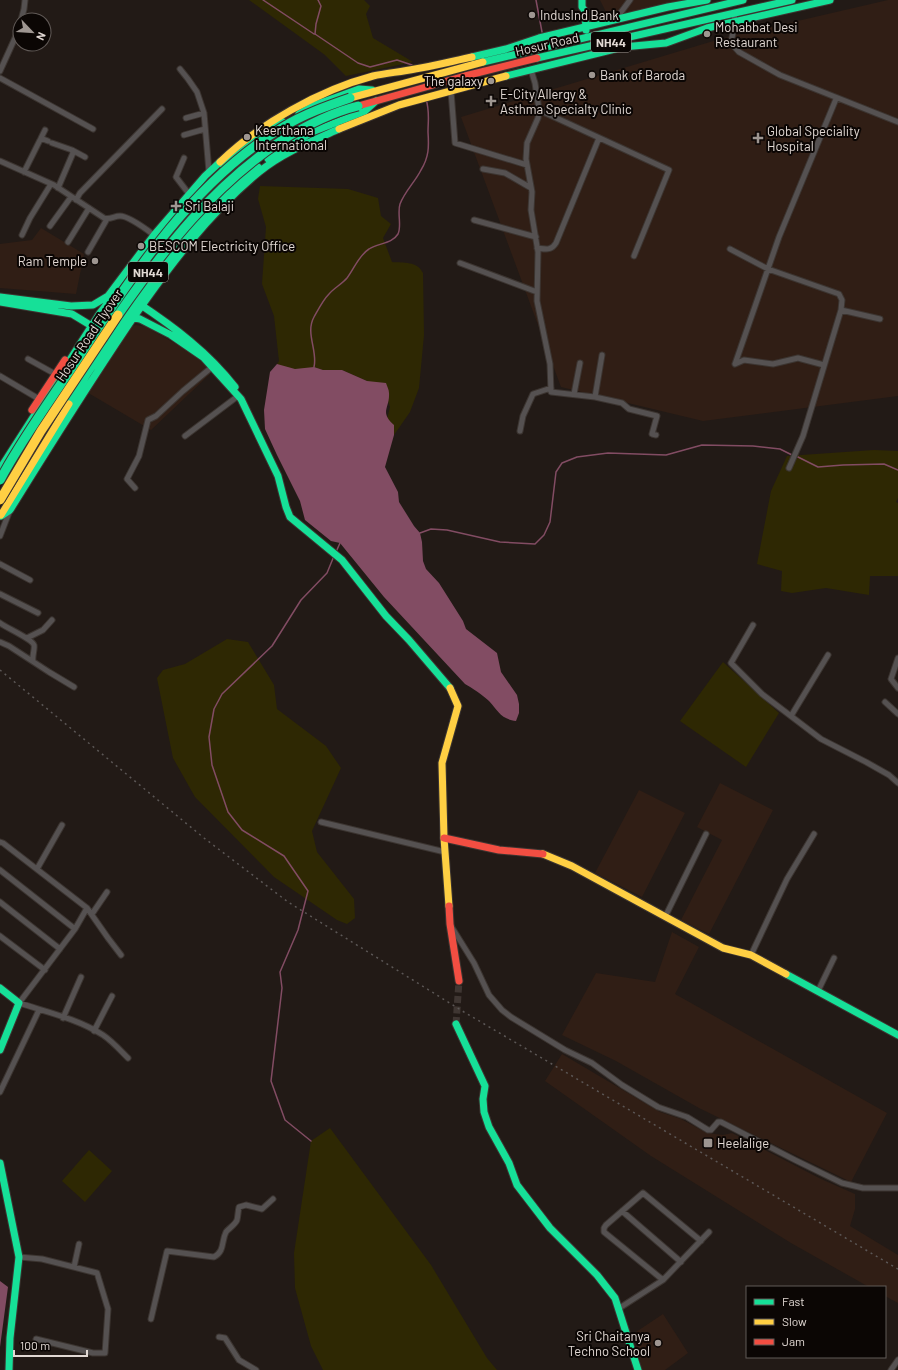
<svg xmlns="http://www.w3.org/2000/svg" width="898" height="1370" viewBox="0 0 898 1370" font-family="Barlow,sans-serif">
  <rect width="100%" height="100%" fill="#221a16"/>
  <!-- built -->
  <path fill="#301e15" d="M600,0H702L611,22Z
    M888,0H898V396L703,421L561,387L461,117L720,39Z
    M41,228L84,254L76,294L0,288V244L32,240Z
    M136,325L146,327L192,353L207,366L210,374L151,430L85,391L128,328Z
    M720,783L773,810L709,934L681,920L722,840L697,827Z
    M639,790L685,813L642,897L595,873Z
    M672,932L699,947L675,994L887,1113L851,1182L699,1108L616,1061L562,1035L596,973L655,982Z
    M562,1054L660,1112L681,1119L707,1133L723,1135L732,1133L821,1179L855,1194V1209L850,1226L898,1255V1303L885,1296V1287H869L791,1243L651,1156L545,1081Z
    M663,1314L688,1353L665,1370H642L633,1334Z"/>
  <!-- green -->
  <path fill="#2e2803" d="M249,0H364L370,6L366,14L373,38L413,62L346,76L325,55Z
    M260,186L348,189L378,198L381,216L391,224L383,238L392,262C404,263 417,261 423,273L424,335L419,388L410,412L394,435L387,419L390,407L388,401L367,381L342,370H323L314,367L295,372L277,364L279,361L274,316L262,284L266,227L258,199Z
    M874,450L898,451V498L896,502L898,503V576H870L869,595L826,588L792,593L781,591L782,571L757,564L771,491L787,456Z
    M227,639L248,642L274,685L277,709L326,746L341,768L312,831L317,852L354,899L355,918L347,924L337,920L274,877L195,797L173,758L157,678L163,670L185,664Z
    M723,662L779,713L746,767L680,721Z
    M330,1128L431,1265L487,1358L497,1370H323L311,1346L295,1288L294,1253L311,1141Z
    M89,1150L112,1171L85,1202L62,1181Z"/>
  <!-- water -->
  <path fill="#824c63" d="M277,364L295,369L314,367L323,370H342L367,381L386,383C387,386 389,390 389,393C390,408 379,412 394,425V435L385,467L398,492L399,502L414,526L420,533L422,542L423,561L426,569L439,583L463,621L466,629L497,653L501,672L517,695L519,704V713L516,721C501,719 498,711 489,701C484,696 471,687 465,684L384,597L340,543L331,541L305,520L300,501L277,455L265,429L264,410L270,372Z
    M0,1281L8,1287L0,1347Z"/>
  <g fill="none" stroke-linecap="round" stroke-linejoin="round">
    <!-- stream -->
    <path stroke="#824c63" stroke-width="1.5" d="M263,0L314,34
      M318,0L321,6L316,24L315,34L358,63L370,67L397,60L412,65L414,68
      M536,0L542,32
      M314,367C318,351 305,333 314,317C318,310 323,300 329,294C334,288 342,284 347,278C354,269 359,255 369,249C378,243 392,244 398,234C402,226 397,213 400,204C405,191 415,182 421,170C429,157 429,147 428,132C428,120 430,112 426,99
      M796,456L818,467L843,465L884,464L898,470
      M420,533L431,529L447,530L500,542L535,544L544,535L550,522L556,472L562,463L577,457L608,453L666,455L702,445L753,446L780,449L792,455
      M336,552L340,543
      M311,1141L285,1120L271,1081L282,988L280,972L298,930L308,891L284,856L242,830L228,812L212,765L209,737L214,709L222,694L272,646L301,600L327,573L334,556"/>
    <!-- secondary-tunnel -->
    <path stroke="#3f3632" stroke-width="7" stroke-dasharray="7 3.5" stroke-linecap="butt" d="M456,1024L459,981"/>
    <!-- street casing -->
    <g stroke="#3c3531" stroke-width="7">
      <path id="street" d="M734,13L735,22L731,43L739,52L780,75L898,122
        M616,19L630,0
        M21,20L24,9L25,0
        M180,69L188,79L197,92L204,113L209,172
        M531,70L535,83L539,110L538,118L527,143L526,159L532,192L531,210L538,252L537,301L550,364L551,392L595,397L602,355
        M0,71L15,38L20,23
        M0,78L93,129
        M451,91L455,143L527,165
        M539,110L669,170L634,256
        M186,118L204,113
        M184,135L205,129
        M41,138L45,130
        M52,143L72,150L73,153L58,188
        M72,150L85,157
        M184,158L176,177L189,194
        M0,161L54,185L104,218C110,220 114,216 120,216C129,216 146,229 154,235
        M483,169L505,173L531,188
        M24,172L40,140L43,139L48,141
        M76,200L80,193L162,109
        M474,220L536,237
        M50,226L71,197
        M22,235L30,218L51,184
        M68,242L89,208
        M537,248C546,249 551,251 556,243L599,138
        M730,249L768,269L839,294L842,300L841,310L803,436L789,468
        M88,252L107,219
        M460,263L537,292
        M841,310L880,319
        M28,359L57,375
        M735,364L779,237L836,99
        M735,364L744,360L773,364L798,358L824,365
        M0,376L39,399
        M574,394L580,363
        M595,397L622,403L629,409L657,416L652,434L656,435
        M520,431L523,416L533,394L551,388
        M185,436L238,396
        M135,488L127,479L139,456L148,420L156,416L183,391L212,367
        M0,536L10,510
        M0,564L30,580
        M0,594L38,613
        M0,623C7,628 32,639 34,645C35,649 32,656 33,661
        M753,625L731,663L762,694L821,739L866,762L889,775L898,783
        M27,638L43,630L52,620
        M0,642L9,646L49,672L74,687
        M898,658L891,679L898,688
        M885,702L898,714
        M791,716L828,655
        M321,822L445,852
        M0,842L3,843L87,908L108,938L121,955
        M37,869L62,825
        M0,870L75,929
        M0,902L60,949
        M87,908L75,929L19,1003C47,1012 78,1019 103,1035C112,1041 120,1050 128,1058
        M92,914L107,892
        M665,917L706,834
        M451,926L474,963L489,995L502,1010L511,1017L565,1050L592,1063L622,1085L658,1107L687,1117L708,1130H711L718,1122H721L795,1160L842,1183L863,1188H898
        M0,936L45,970
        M751,955L787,879L814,834
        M818,991L834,958
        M63,1018L81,977
        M94,1031L112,996
        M0,1092L39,1010
        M622,1211L681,1262
        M19,1257L42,1259L97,1273L108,1309L105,1353H93L36,1339
        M74,1267L79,1244
        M663,1280L604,1232V1228L606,1225L643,1193L701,1241
        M618,1309L663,1280L709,1232
        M151,1319L167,1251L214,1257C225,1251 221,1242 226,1232C229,1228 235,1225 237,1220C238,1216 238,1211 239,1207L246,1205L262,1209L273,1199
        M219,1337L225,1338L239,1360L256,1370
        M891,1370L898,1360"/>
    </g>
    <!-- fast casing -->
    <g stroke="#3c3531" stroke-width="9">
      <path id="fast" d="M582,0V7L585,11L586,30
        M472,57L506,49L539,38L668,7L707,0
        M537,58L792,0
        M483,62L743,0
        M506,76L623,47L666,43L707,28L830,0
        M299,114L315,105L359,89L372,90
        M268,159L312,132L365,111L376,101
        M224,166L264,134L283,122
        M0,297L71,306L93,305L108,296L154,235L205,176L220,162
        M0,302L72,314L95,328
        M138,303C174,327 208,352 235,387
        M126,316L140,319L171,335L203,357L241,399L278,476L286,507L290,517L342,560L386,616L409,640L450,688
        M69,404C76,393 82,383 88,373C95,362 103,353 110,343C151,279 198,214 258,167
        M0,469L100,313L114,295
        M1,516L10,510C49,447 88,385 129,324C167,269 208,214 259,172C282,153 312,141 339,129
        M786,974L898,1035
        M0,988L19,1003L0,1050
        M456,1024L485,1086L483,1099L484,1112L489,1127L509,1163L517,1185L550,1228L597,1275L615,1298L638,1370
        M0,1163L19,1257L10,1338L9,1370"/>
    </g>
    <!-- slow casing -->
    <g stroke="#3c3531" stroke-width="9">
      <path id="slow" d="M350,98L483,62
        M339,129L399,105L506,76
        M220,162C259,124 320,90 373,76C386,73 401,72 415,69C434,66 453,61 472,57
        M1,515L69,404
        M543,854L572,866L723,948L751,955L786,974
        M449,906L444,838L442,763L458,706L450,688"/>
    </g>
    <!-- jam casing -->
    <g stroke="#3c3531" stroke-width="9">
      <path id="jam" d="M358,106L465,76L537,58
        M32,410L65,360
        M444,838L499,850L543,854
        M449,906L450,924L459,981"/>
    </g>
    <!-- street -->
    <use href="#street" stroke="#555151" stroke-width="5"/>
    <!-- fast -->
    <use href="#fast" stroke="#16e098" stroke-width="7"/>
    <!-- slow -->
    <use href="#slow" stroke="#ffcf43" stroke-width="7"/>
    <!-- jam -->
    <use href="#jam" stroke="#f24e42" stroke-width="7"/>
    <!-- rail -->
    <path stroke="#5c5756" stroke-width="1.5" stroke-dasharray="2 4" stroke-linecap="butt" d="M0,670L204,838L288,902L464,1012L898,1269"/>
    <!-- fast-bridge casing -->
    <g stroke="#3c3531" stroke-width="11" stroke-linecap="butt">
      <path id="fast-bridge" d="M118,315C164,249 213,186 281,141C305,126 330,113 358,106
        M0,480C22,439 49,402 75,363C132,276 192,182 283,127C304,114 327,106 350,98"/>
    </g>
    <!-- slow-bridge casing -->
    <g stroke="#3c3531" stroke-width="11" stroke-linecap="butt">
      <path id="slow-bridge" d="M0,500L41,431L118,315"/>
    </g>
    <!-- fast-bridge -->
    <use href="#fast-bridge" stroke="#16e098" stroke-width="9"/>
    <!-- slow-bridge -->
    <use href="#slow-bridge" stroke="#ffcf43" stroke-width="9"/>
  </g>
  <!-- markers -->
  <g fill="#9e9691" stroke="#0b0604" stroke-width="1.5">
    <circle cx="532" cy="15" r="4"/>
    <circle cx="707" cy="34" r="4"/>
    <circle cx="592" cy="75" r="4"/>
    <circle cx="491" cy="81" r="4"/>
    <path d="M489 95h4v4h4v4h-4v4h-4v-4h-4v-4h4z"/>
    <circle cx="247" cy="137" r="4"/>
    <path d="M756 132h4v4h4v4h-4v4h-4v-4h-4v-4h4z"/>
    <path d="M174 200h4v4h4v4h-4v4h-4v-4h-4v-4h4z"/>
    <circle cx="141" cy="246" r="4"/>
    <circle cx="95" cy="261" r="4"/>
    <rect x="703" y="1138" width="10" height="10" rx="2"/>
    <circle cx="658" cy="1343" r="4"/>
  </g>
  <g text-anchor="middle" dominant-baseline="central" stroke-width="4" stroke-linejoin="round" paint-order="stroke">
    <!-- shield labels -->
    <g fill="#0b0604" stroke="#a19995" stroke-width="1">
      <rect x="591" y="32" width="40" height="20" rx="3"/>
      <rect x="128" y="262" width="40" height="20" rx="3"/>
    </g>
    <g font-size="12" font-weight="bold" fill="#e1d8d3">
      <text x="611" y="42">NH44</text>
      <text x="148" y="272">NH44</text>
    </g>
    <!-- poi labels -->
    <g font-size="13" fill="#e1d8d3" stroke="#0b0604" text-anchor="start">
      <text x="540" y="15">IndusInd Bank</text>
      <text x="715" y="27">Mohabbat Desi<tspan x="715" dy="15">Restaurant</tspan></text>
      <text x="600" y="75">Bank of Baroda</text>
      <text x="483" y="81" text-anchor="end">The galaxy</text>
      <text x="500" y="94">E-City Allergy &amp;<tspan x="500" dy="15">Asthma Specialty Clinic</tspan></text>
      <text x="255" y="130">Keerthana<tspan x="255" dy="15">International</tspan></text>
      <text x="767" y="131">Global Speciality<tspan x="767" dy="15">Hospital</tspan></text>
      <text x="185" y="206">Sri Balaji</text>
      <text x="149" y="246">BESCOM Electricity Office</text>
      <text x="87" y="261" text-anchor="end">Ram Temple</text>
      <text x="717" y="1143">Heelalige</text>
      <text x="650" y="1336" text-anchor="end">Sri Chaitanya<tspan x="650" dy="15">Techno School</tspan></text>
    </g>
    <!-- street labels -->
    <g font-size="13" fill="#e1d8d3" stroke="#0b0604">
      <text transform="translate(547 44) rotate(-13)">Hosur Road</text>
      <text transform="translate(89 335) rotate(-56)">Hosur Road Flyover</text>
    </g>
  </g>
  <!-- legend -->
  <rect x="746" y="1286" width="140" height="72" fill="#0b0604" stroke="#615a57"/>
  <rect x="754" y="1299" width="20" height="6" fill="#16e098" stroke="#615a57"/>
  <text x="782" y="1306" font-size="12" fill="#e1d8d3">Fast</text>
  <rect x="754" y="1319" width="20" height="6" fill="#ffcf43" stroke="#615a57"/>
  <text x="782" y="1326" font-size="12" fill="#e1d8d3">Slow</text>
  <rect x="754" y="1339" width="20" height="6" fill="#f24e42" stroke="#615a57"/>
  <text x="782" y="1346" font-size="12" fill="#e1d8d3">Jam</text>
  <!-- north arrow -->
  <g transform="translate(32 32) rotate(115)"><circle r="19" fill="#0b0604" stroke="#615a57"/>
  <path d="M0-3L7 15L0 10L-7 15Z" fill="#9e9691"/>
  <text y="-6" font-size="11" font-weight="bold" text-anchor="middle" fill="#e1d8d3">N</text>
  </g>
  <!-- scale -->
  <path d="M14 1350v6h73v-6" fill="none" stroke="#e1d8d3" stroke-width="2"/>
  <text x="20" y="1350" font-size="12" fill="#e1d8d3" stroke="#0b0604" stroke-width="3" paint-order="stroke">100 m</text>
</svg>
